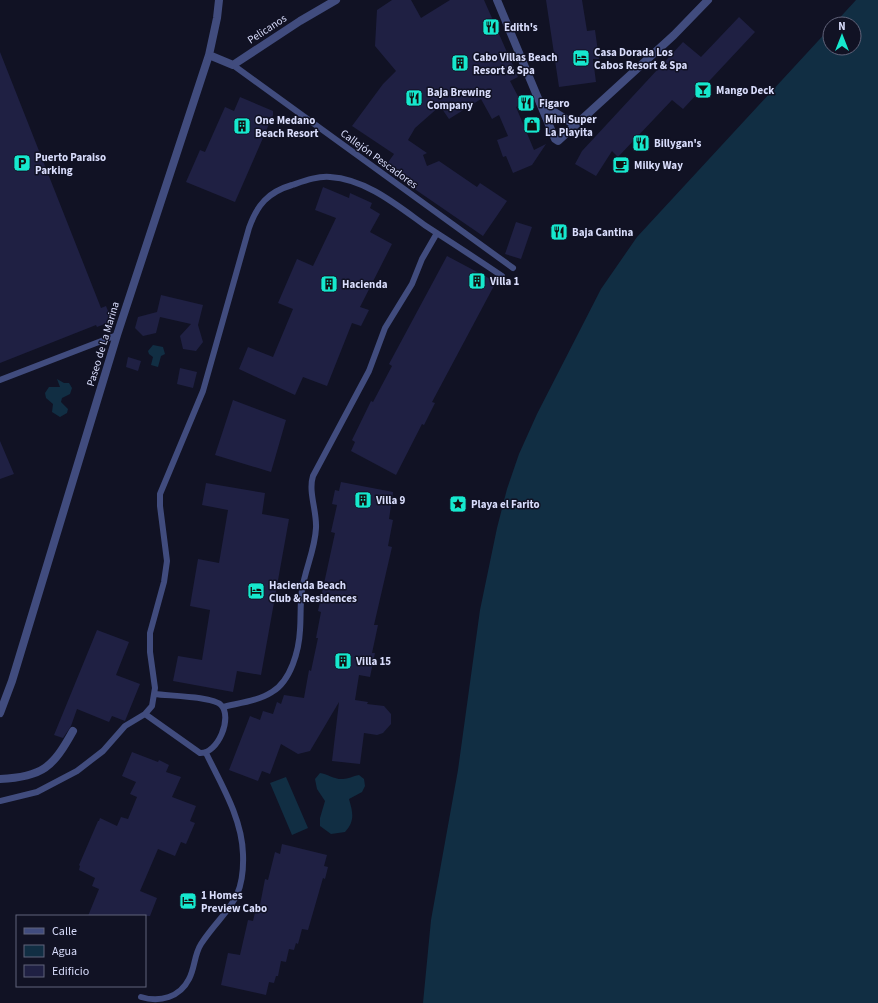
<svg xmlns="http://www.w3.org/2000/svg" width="878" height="1003" viewBox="0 0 878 1003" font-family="'Source Sans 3',sans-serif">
  <rect width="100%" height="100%" fill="#111224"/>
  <!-- water -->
  <path fill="#112e43" d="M856,0H878V1003H423L431,920L458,770L480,610L497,528L507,489L519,454L537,414L601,289L637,237L830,28V48H854V24H834Z
    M153,345L163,347L165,354L161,356L158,367L151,365L153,357L149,354L148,351Z
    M57,379L64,383H69L72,388L70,394L62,398L61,402L68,409L67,413L60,417L52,412L53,404L46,398L45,393L49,387H60Z
    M320,773C327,774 336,780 343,779C348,779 353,776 359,775L364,779L365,786L362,792L349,799C353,813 355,821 345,832L331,834L320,826V818L325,801L317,789L315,779Z
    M286,777L308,828L292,835L270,783Z"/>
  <!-- building -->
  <path fill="#1f2043" d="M392,0H411L421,18L450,0H484L518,77L510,81L522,104L516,107L534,150L546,144L532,165L513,173L506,156L503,157L497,140L508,136L499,115L492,119L481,99L449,119L440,106L415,128L408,140L427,153L423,155L427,166L439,161L477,187L480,183L507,201L483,236L384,168L394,154L352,126L383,84L396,71L375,46L377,10Z
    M546,0H582L587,31L595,30L599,59H593L596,82L559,87Z
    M739,17L755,32L683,109L672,100L618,157L612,151L596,176L575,164L582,151L683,42L701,57Z
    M0,52L101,308L106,306L112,321L97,327L96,325L0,363Z
    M240,97L273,111V115L235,202L186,182L200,150L205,152L225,107L234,111Z
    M323,187L349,198L350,193L372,203L370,208L380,214L370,232L392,244L360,307L369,310L361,326L352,323L327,386L303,377L295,395L239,369L248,347L273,357L293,309L278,303L297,259L313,266L336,218L315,210Z
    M516,222L532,227L521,259L505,254Z
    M447,256L496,282L432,402L435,403L424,425L422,424L396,475L351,451L355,442L352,440L371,401L373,402L392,366L389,364Z
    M161,295L203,305L198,325L203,342L196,351L183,349L180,336L191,324L160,317L156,333L143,336L135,328L138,317L157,312Z
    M128,357L141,361L138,371L126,367Z
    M180,368L197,372L193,388L177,384Z
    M233,400L286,420L271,472L215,455Z
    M0,441L14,474L0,479Z
    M341,482L393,492L389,519L393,520L388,546L392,547L374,625H378L372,653H375L370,677L359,675L355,700L368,702L367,704L384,706L391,714V724L383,733L377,735L364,733L360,764L332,761L339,702L310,751L298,754L281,744L270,774L262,771L258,781L229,770L250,716L260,720L263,711L273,714L277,702L281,704L284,695L304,698L309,670L311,671L318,638H316L321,612L318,611L335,533L331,532L337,505L332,504L335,490L339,491Z
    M206,483L265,493L262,514L289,519L261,675L237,671L233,692L173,681L178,656L202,660L210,610L190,606L198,559L219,563L228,510L202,505Z
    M97,630L129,642L116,675L140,684L125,721L112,716L109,722L77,709L71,726L63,738L54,735Z
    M132,752L158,762L159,760L169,765L166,772L181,777L172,797L196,806L190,821L195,823L186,844L181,842L175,856L158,849L140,891L157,898L150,916H88L99,889L92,886L95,878L79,870L80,866L79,865L98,821H99L100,818L117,826L121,817L128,819L137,797L130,794L136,782L122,776Z
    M282,844L327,855L324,866L328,867L325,879L323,878L308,930L302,929L298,944L296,943L294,950L289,949L286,962L281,961L278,976H276L274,983L269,982L266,995L221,985L228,953L240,955L248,920L253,921L257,904L260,905L265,879L268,880L275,852L280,854Z"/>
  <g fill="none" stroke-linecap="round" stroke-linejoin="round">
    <!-- service -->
    <path stroke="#414c7e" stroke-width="6" d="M233,65L513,268
      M0,380L117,335
      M223,707C239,703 258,701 272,692C291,681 299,650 300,630C301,617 300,603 302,590C305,569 315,550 316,528C317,511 308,492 313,476L369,371L385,328L412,284L422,259L437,233
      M145,714L200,753C218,754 233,717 221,705C212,696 168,696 155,694
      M0,801L37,792L77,771L103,751L125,726L145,714L152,706L155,688L150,652V633L164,582L167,561L160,506V494L203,391L249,228C257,205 268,192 292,185C304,181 317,176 330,177C366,179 398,206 426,226C452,243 477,259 502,276
      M141,997C160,1003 180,997 189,979C195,968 194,955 201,944C224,909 245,904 243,854C242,818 221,784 206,753"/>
    <!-- minor -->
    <path stroke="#414c7e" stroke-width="8" d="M497,0L555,139L558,141L674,35L708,0
      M209,55L233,65L300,21L336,0
      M540,103L575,125
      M0,713L12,681L117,335L209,55L217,18L219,0
      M0,779C43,777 53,767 73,731"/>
  </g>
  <!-- icons -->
  <defs>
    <g id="restaurant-square" transform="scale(0.9)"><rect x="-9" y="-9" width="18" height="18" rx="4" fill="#16e8ce" stroke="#111224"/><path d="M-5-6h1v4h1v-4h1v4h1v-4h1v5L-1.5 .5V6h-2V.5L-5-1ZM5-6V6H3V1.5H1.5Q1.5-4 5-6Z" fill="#111"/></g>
    <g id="hotel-square" transform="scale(0.9)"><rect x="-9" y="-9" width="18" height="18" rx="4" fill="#16e8ce" stroke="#111224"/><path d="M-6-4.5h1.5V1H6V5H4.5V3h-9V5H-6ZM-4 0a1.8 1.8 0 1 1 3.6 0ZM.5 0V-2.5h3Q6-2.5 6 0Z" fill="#111"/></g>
    <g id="building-square" transform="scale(0.9)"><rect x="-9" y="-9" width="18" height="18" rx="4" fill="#16e8ce" stroke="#111224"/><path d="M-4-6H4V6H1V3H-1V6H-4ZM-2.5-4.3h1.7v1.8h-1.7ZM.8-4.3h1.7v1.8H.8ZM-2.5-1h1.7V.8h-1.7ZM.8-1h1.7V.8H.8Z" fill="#111"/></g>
    <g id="bar-square" transform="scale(0.9)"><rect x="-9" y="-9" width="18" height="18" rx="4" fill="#16e8ce" stroke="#111224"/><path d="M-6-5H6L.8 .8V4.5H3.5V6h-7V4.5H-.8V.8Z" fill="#111"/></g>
    <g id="shop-square" transform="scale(0.9)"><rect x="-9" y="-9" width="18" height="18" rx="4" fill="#16e8ce" stroke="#111224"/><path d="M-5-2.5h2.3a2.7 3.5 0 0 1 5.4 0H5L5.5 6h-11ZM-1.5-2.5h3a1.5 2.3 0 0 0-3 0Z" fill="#111"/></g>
    <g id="parking-square" transform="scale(0.9)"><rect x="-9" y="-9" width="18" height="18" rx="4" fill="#16e8ce" stroke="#111224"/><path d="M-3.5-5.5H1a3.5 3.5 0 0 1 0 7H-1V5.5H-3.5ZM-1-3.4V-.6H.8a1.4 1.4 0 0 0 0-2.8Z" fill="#111"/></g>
    <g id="cafe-square" transform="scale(0.9)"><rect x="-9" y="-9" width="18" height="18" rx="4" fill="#16e8ce" stroke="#111224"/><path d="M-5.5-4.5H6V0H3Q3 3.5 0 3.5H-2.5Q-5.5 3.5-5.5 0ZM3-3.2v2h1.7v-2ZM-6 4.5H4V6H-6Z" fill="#111"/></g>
    <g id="sight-square" transform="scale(0.9)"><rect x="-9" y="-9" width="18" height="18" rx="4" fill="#16e8ce" stroke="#111224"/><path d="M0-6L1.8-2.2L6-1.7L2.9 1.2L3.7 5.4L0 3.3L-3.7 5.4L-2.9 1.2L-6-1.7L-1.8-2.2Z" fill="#111"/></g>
  </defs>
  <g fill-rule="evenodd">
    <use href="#restaurant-square" x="491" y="27"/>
    <use href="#hotel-square" x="581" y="58"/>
    <use href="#building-square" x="460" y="63"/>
    <use href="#bar-square" x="703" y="90"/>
    <use href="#restaurant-square" x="414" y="98"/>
    <use href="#restaurant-square" x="526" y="103"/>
    <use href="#shop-square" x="532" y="125"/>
    <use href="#building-square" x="242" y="126"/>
    <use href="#restaurant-square" x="641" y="143"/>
    <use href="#parking-square" x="22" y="163"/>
    <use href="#cafe-square" x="621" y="165"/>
    <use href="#restaurant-square" x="559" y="232"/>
    <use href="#building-square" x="477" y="281"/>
    <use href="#building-square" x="329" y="284"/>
    <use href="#building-square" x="363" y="500"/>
    <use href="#sight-square" x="458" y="504"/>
    <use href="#hotel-square" x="256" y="591"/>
    <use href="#building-square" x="343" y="661"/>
    <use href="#hotel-square" x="188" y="901"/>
  </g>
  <g text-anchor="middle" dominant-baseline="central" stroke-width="3" stroke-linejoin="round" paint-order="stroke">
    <!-- poi labels -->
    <g font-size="11" font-weight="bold" fill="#d8dcfb" stroke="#111224" text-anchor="start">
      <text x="504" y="27">Edith's</text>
      <text x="594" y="52">Casa Dorada Los<tspan x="594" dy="13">Cabos Resort &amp; Spa</tspan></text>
      <text x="473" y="57">Cabo Villas Beach<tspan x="473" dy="13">Resort &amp; Spa</tspan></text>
      <text x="716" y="90">Mango Deck</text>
      <text x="427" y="92">Baja Brewing<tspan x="427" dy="13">Company</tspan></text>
      <text x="539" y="103">Figaro</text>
      <text x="545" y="119">Mini Super<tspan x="545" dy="13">La Playita</tspan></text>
      <text x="255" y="120">One Medano<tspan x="255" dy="13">Beach Resort</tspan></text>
      <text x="654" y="143">Billygan's</text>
      <text x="35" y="157">Puerto Paraiso<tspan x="35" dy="13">Parking</tspan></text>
      <text x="634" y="165">Milky Way</text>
      <text x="572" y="232">Baja Cantina</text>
      <text x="490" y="281">Villa 1</text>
      <text x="342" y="284">Hacienda</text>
      <text x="376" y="500">Villa 9</text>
      <text x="471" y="504">Playa el Farito</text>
      <text x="269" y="585">Hacienda Beach<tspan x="269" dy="13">Club &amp; Residences</tspan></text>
      <text x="356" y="661">Villa 15</text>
      <text x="201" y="895">1 Homes<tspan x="201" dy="13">Preview Cabo</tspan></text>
    </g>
    <!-- street labels -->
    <g font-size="11" fill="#d8dcfb" stroke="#111224">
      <text transform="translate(267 29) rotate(-33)">Pelicanos</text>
      <text transform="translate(379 159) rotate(36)">Callejón Pescadores</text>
      <text transform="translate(103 344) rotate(-73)">Paseo de La Marina</text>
    </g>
  </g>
  <!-- legend -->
  <rect x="16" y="915" width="130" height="72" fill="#111224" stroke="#61637a"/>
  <rect x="24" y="928" width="20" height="6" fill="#414c7e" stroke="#61637a"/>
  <text x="52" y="935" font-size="12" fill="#d8dcfb">Calle</text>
  <rect x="24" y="945" width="20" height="12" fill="#112e43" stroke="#61637a"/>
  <text x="52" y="955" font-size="12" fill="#d8dcfb">Agua</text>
  <rect x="24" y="965" width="20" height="12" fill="#1f2043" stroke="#61637a"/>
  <text x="52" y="975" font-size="12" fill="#d8dcfb">Edificio</text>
  <!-- north arrow -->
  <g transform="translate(842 36)"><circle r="19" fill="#111224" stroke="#61637a"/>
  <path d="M0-3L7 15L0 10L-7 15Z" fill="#16e8ce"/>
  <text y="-6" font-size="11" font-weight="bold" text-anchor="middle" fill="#d8dcfb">N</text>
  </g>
</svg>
